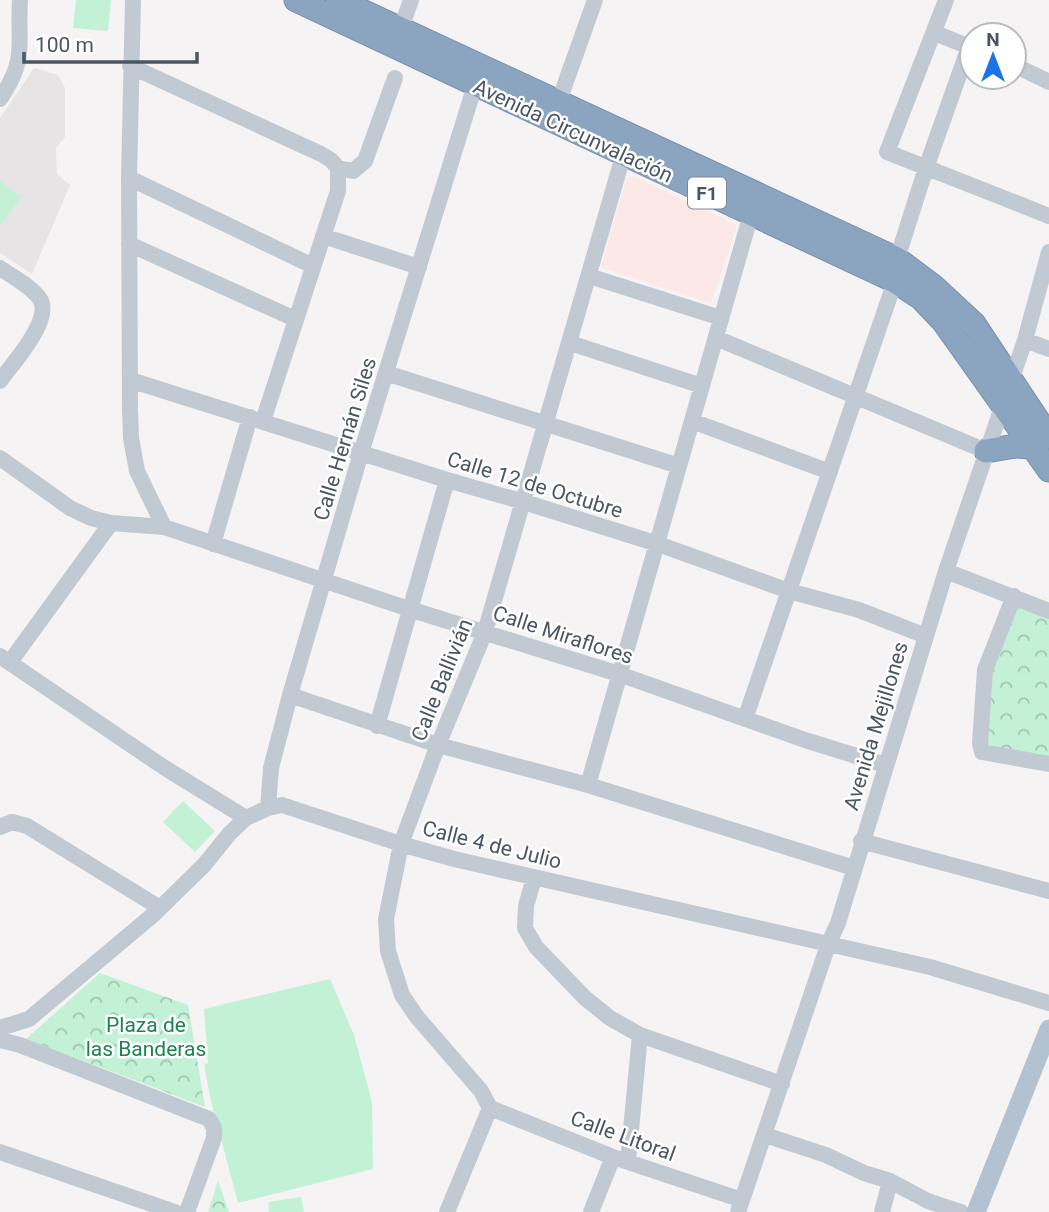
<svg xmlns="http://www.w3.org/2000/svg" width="1049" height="1212" viewBox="0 0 1049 1212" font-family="Roboto,sans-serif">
  <defs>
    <pattern id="forest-crowns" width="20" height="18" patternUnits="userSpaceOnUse" patternTransform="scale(1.75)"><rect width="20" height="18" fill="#c3f1d5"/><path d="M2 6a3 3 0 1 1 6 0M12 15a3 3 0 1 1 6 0" fill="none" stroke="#a0c6b0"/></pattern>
  </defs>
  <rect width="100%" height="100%" fill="#f5f3f3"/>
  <!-- education -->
  <path fill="#e6e4e5" d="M34,68L58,75L65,88V137L56,148L57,174L70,185L32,274L0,253V118Z"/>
  <!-- medical -->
  <path fill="#fce8e6" d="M627,177H635L737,225L711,303L601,267Z"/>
  <!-- grass -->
  <path fill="#c3f1d5" d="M76,0H111L108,31L73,28Z
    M0,181L21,196L1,225L0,224Z
    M183,801L215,831L195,852L163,822Z
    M330,979L354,1035L372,1102L373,1169L238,1203L211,1101L204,1065L208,1063L204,1009Z
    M301,1197L304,1212H269L268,1202Z"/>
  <!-- forest -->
  <path fill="url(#forest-crowns)" d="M1025,607L1049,617V758L987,747L989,675L1016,609Z
    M100,973L188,1005L205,1107L26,1039Z
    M218,1181L229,1212H208Z"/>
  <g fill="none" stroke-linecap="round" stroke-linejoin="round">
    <!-- highway casing -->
    <g stroke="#7690ad" stroke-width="25">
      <path id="highway" d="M296,0L895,281L921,298L943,321L1049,470
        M338,0L897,259L933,286L974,324L1049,437
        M986,451L1015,446L1032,447"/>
    </g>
    <!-- minor -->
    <path stroke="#c1cad2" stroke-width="16" d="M133,0L129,178L130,409L131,438L137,471L164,527
      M946,0L887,152L1049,216
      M400,31L411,0
      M935,33L972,48
      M1014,65L1049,82
      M130,66L321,154L331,160L338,168
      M0,99C28,58 17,45 20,0
      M559,101L595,0
      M338,168L353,171L365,161L395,78
      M129,178L313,266
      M323,236L419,267
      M129,244L295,319
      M897,259L926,168L969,47
      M0,268C13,277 31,286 40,299C53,320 12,364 0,381
      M589,276L721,318
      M716,338L986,451
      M1025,340L1049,349
      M570,343L702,386
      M386,373L679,466
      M130,380L447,480L524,502L658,544L789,591L859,610L926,636
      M263,421L338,191V168
      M692,421L830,472
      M0,458L70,508L91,518L111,523L164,527L409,609L619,674L805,740L885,765
      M213,544L250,417
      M946,571L1049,611
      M1014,596L985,670L980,743L982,752L1049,764
      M0,656L165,768L246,818
      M10,662L111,523
      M290,695L438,745L588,785L854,868
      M745,719L895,281
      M377,726L447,480
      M588,785L751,214
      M268,808L271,768L290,695L361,453L475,85
      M0,827L12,822L27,826L160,908
      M861,841L1049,891
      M534,878L526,906L525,928L536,947L585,998L610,1018L640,1035L782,1084
      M0,1028L29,1019L153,915L204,865L230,833L246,818L268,808L282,805L401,844L454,859L930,967L1049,1003
      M0,1040L20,1045L209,1119L214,1128V1138L187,1212
      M490,1108L481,1091L417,1017L402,995L388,951L386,919L401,844L438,745L485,632L626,146
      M490,1108L613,1157L742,1200
      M765,1135L826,1155L864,1173L890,1181L928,1201L961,1212
      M0,1152L175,1212
      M628,1161L640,1035
      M447,1212L490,1108
      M591,1212L613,1157
      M738,1212L828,945L838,923L946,571L1025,340L1049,252
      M882,1212L890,1181"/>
    <!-- major -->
    <path stroke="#b3c2d1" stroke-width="19" d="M976,1212L1049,1029"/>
    <!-- highway -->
    <use href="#highway" stroke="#8ba5c1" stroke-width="23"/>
  </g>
  <g text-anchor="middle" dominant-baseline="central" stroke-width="5" stroke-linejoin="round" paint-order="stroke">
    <!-- shield labels -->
    <rect fill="#fff" stroke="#808990" stroke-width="2" x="688" y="177.5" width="38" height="31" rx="5"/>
    <g font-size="19" font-weight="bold" fill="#4a5661">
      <text x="707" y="193">F1</text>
    </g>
    <!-- street labels -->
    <g font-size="21" fill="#4a5661" stroke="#fff">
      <text transform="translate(573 131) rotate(25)">Avenida Circunvalación</text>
      <text transform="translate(345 439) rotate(-73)">Calle Hernán Siles</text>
      <text transform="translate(535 485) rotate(17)">Calle 12 de Octubre</text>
      <text transform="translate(563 635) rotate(18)">Calle Miraflores</text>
      <text transform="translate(442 680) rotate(-68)">Calle Ballivián</text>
      <text transform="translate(876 726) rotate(-73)">Avenida Mejillones</text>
      <text transform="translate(492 845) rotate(14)">Calle 4 de Julio</text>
      <text transform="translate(623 1136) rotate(20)">Calle Litoral</text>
    </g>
    <!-- park labels -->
    <g font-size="21" fill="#17864f" stroke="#fff">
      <text x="146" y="1025">Plaza de<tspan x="146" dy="24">las Banderas</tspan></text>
    </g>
  </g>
  <!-- north arrow -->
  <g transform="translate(993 56)"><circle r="33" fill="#ffffff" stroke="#b7bbc0" stroke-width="2"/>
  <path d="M0-5L12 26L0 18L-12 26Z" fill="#1a73e8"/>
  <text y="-10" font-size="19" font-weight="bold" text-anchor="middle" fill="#4a5661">N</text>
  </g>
  <!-- scale -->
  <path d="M24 52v10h173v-10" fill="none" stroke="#4a5661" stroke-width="3.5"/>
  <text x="35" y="52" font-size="21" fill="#4a5661" stroke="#ffffff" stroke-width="5" paint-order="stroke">100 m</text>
</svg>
